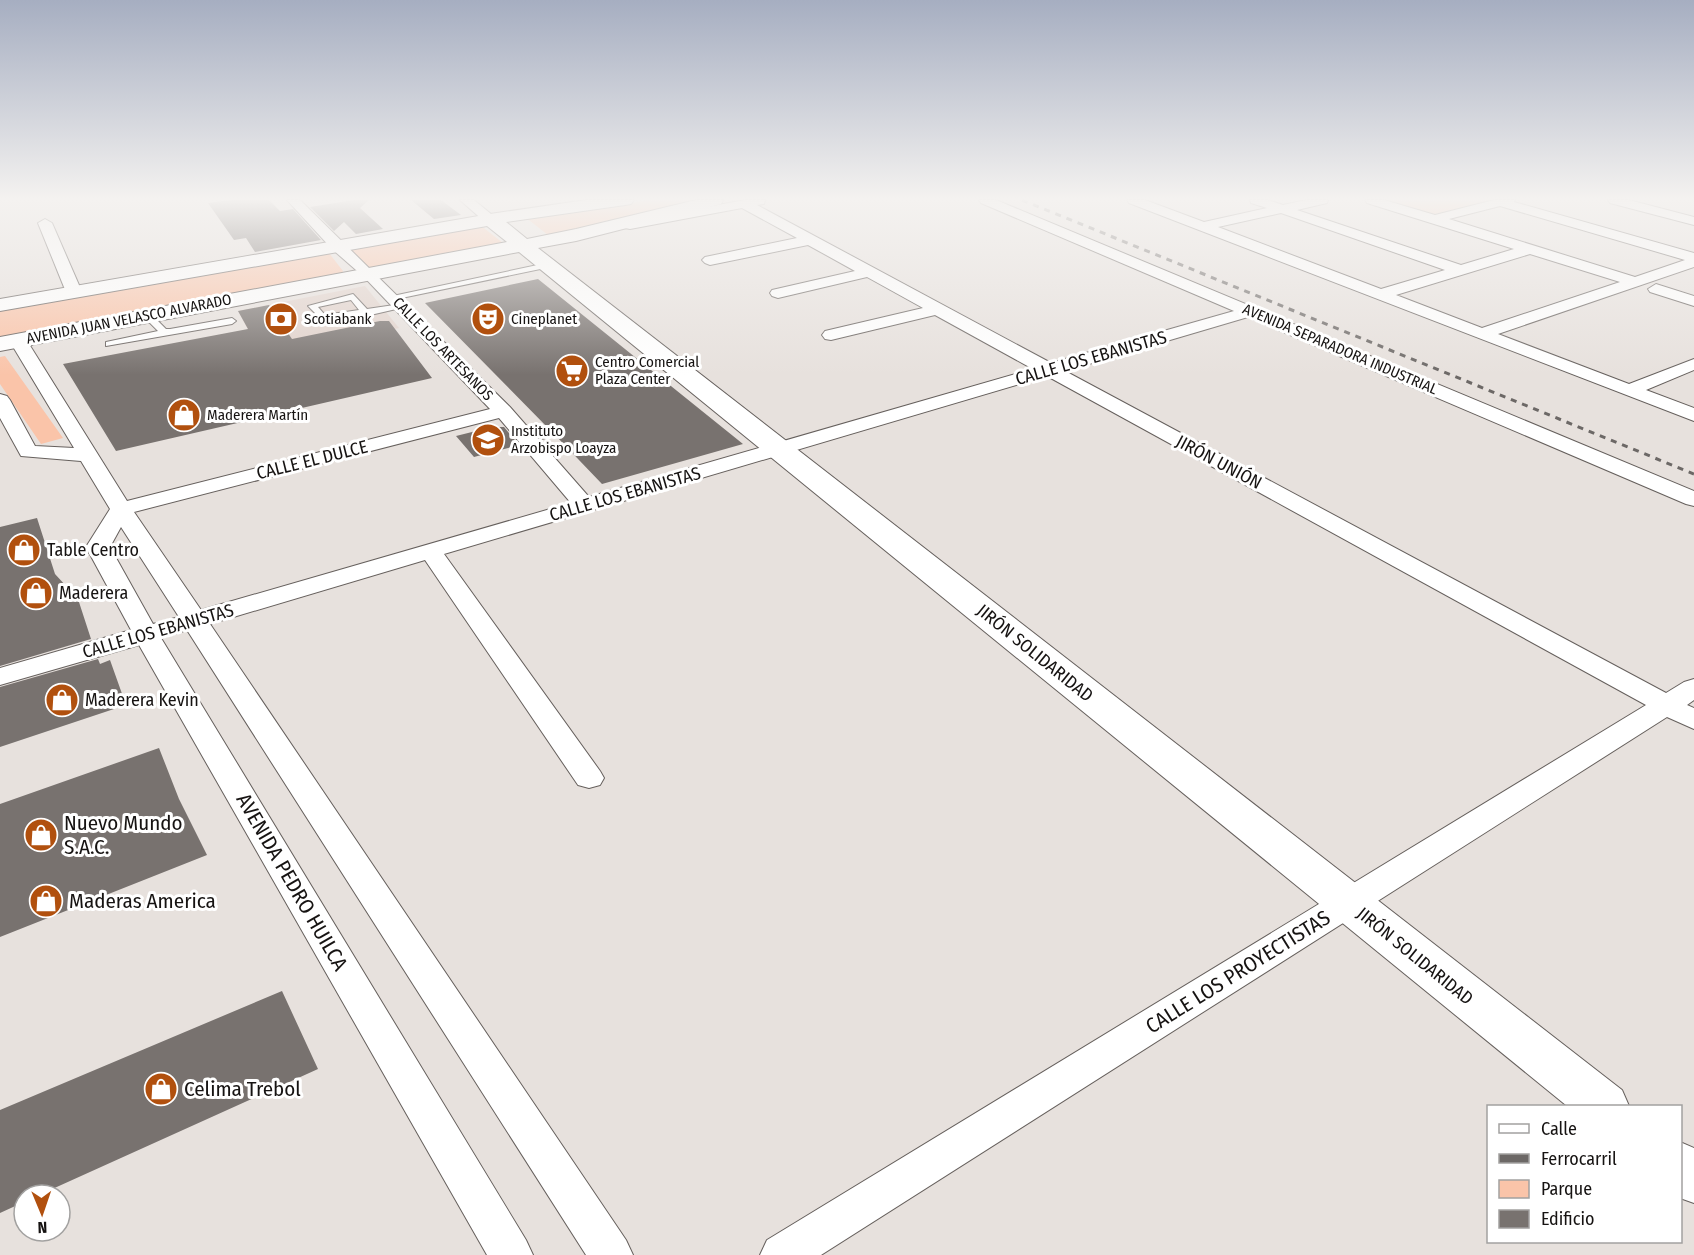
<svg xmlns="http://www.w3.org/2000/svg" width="1694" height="1255" viewBox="0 0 1694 1255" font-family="'Fira Sans Condensed',sans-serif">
  <rect width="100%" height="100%" fill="#e7e1dd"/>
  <!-- built -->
  <path fill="#e1d2cb" d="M365,286L399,328L263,358L238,311Z"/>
  <!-- green -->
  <path fill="#fac4a9" d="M653,200H701L548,235L525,217Z
    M1380,200H1493L1431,215Z
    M480,225L503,243L499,247L371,269L349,249Z
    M329,253L343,271L341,275L0,341V308Z
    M5,356L63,438L41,444L0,384V357Z"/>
  <!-- building -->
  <path fill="#78726f" d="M231,200H269L280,211L293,209L321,240L255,252L246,238L234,240L208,203Z
    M354,200H369L360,208L383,229L356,234L344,222L334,231L310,207Z
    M411,200H441L461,215L434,219Z
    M538,279L743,444L602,484L556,436L542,440L532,429H549L425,303Z
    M269,305L292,339L380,321H389L432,378L116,451L63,364L248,329L238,311Z
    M492,427H504L519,445L474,457L456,436Z
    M37,518L55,574L78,599L91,639L0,666V527Z
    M98,659L100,664L110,660L126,705L0,747V687Z
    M159,748L179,799L207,855L0,937V804Z
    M282,991L318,1069L39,1195H24V1202L0,1213V1110Z"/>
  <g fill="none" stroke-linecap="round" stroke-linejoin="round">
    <!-- lane casing -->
    <g stroke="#66605d" stroke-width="2">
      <path id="lane" d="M547,263L551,265L550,267L392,300L388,297Z
        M353,294L367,309L401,304L405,307L366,316L323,321L308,306ZM351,300L359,310L325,315L318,307Z
        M145,314H151L166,329H170L232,318L236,321L232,324L106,346V342L158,331L145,318Z"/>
    </g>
    <!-- street casing -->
    <g stroke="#66605d" stroke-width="2">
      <path id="street" d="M287,200H300L510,407L589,497L1033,369L935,315L831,340L825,339L822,335L825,331L923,308L867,277L778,298L772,296L770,293L772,290L855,271L808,245L710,265L705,263L702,260L705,257L797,238L742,208L630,229L625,228L623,225L625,222L745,200H765L764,204L757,205L1051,363L1234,311L981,203L979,200H996L1694,491V506L1686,504L1248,317L1065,371L1666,693L1684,682L1694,679V700L1687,705L1694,708V729L1667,717L821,1255H760L767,1240L1646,705L1047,376L444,554L600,771L604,778L600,785L589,788L578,785L425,560L210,624L626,1240L633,1255H586L187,630L161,638L526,1240L533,1255H487L139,645L0,685V668L131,630L86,547L110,509L81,461L21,456L0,418V394L7,396L10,400L35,446L74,448L9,340L12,336H24L127,501L490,409L364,277L332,249ZM499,418L571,503L201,610L134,512ZM121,527L179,617L153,624L110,547Z
        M460,200H474L497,219L495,222H485Z
        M1127,200H1145L1204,222L1267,208L1251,203L1250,200H1268L1283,205L1306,200H1328L1327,203L1297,210L1461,265L1514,249L1367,203L1365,200H1384L1435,215L1494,200H1515L1514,202L1694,253V267L1498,334L1629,384L1694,359V370L1646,390L1694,408V421L1129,203ZM1500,206L1685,260L1635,277L1449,219ZM1281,213L1445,270L1381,289L1218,227ZM1530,254L1620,282L1482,328L1396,295Z
        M1608,200H1629L1694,217V225L1610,203Z
        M45,219L52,223L82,292L80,295L74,297L66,292L38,223Z
        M1656,284L1694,296V306L1650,292L1648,289Z"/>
    </g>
    <!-- secondary casing -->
    <g stroke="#66605d" stroke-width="2">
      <path id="secondary" d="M586,200H634L631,204L625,205L506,222L527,239L576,229L696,200H723L721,204L576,241L538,248L1622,1090L1629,1106H1567L519,252L0,351V337L507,242L487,226L0,311V299L490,214Z
        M1680,1142L1694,1148V1203L1680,1198Z"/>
    </g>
    <!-- lane -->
    <use href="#lane" fill="#fff" fill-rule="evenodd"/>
    <!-- street -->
    <use href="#street" fill="#fff" fill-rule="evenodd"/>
    <!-- secondary -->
    <use href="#secondary" fill="#fff" fill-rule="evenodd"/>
    <!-- rail -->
    <path stroke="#6c6866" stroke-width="3" stroke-dasharray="6 6" stroke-linecap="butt" d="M1022,200L1694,474"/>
  </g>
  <!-- sky -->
  <linearGradient id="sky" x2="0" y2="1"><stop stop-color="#a6aec1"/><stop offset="0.53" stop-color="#f4f2f0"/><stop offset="1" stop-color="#f4f2f0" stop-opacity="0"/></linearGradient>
  <rect width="1694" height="375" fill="url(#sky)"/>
  <!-- icons -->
  <defs>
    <g id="bank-disc" transform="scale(1.725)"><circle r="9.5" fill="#b1500e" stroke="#fff"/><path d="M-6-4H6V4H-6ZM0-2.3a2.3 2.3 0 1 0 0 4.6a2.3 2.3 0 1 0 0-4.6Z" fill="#fff"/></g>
    <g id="theatre-disc" transform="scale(1.725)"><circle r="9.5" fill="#b1500e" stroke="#fff"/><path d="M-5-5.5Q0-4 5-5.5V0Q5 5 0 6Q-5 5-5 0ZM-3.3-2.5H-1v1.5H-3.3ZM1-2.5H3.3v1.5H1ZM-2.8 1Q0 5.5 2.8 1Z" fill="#fff"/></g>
    <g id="supermarket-disc" transform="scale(1.725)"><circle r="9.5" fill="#b1500e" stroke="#fff"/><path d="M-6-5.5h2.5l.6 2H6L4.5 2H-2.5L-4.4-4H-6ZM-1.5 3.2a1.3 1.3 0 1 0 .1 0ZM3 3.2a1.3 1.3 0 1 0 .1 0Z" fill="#fff"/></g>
    <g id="shop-disc" transform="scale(1.725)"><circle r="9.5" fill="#b1500e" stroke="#fff"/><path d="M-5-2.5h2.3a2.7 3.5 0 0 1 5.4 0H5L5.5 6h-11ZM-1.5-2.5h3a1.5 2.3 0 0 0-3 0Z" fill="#fff"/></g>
    <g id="university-disc" transform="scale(1.725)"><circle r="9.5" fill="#b1500e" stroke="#fff"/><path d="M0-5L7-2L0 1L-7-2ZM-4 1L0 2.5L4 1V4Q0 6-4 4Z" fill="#fff"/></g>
  </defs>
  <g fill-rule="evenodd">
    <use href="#bank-disc" x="281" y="319"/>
    <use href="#theatre-disc" x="488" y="319"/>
    <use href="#supermarket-disc" x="572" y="371"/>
    <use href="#shop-disc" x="184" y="415"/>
    <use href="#university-disc" x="488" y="440"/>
    <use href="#shop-disc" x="24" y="550"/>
    <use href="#shop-disc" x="36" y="593"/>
    <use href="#shop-disc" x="62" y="700"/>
    <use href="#shop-disc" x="41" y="835"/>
    <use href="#shop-disc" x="46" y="901"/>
    <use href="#shop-disc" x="161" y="1089"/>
  </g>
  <g text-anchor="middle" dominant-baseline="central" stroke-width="6" stroke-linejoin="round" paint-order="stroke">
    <!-- far-street labels -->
    <g font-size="15" fill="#161312" stroke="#fff">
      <text transform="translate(129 319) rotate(-11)">AVENIDA JUAN VELASCO ALVARADO</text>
      <text transform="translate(443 349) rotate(46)">CALLE LOS ARTESANOS</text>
      <text transform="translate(1340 349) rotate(23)">AVENIDA SEPARADORA INDUSTRIAL</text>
    </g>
    <!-- far-poi labels -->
    <g font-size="15" fill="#161312" stroke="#fff" text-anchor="start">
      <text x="304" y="319">Scotiabank</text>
      <text x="511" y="319">Cineplanet</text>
      <text x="595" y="362">Centro Comercial<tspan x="595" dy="17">Plaza Center</tspan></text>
      <text x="207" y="415">Maderera Martín</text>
      <text x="511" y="431">Instituto<tspan x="511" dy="17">Arzobispo Loayza</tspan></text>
    </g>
    <!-- street labels -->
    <g font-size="18" fill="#161312" stroke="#fff">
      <text transform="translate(1091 358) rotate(-16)">CALLE LOS EBANISTAS</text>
      <text transform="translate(312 460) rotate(-14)">CALLE EL DULCE</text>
      <text transform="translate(1219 462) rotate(28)">JIRÓN UNIÓN</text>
      <text transform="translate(625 494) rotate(-16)">CALLE LOS EBANISTAS</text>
      <text transform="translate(158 631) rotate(-16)">CALLE LOS EBANISTAS</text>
      <text transform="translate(1035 653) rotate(39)">JIRÓN SOLIDARIDAD</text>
      <text transform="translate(1415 956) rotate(39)">JIRÓN SOLIDARIDAD</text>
    </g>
    <!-- poi labels -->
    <g font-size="18" fill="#161312" stroke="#fff" text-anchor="start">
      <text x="47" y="550">Table Centro</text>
      <text x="59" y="593">Maderera</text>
      <text x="85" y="700">Maderera Kevin</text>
    </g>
    <!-- near-poi labels -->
    <g font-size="21" fill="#161312" stroke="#fff" text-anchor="start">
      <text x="64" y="823">Nuevo Mundo<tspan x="64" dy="24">S.A.C.</tspan></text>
      <text x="69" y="901">Maderas America</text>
      <text x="184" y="1089">Celima Trebol</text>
    </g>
    <!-- near-street labels -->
    <g font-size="21" fill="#161312" stroke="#fff">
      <text transform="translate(292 882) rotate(60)">AVENIDA PEDRO HUILCA</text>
      <text transform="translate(1238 972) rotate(-32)">CALLE LOS PROYECTISTAS</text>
    </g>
  </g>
  <!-- legend -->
  <rect x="1487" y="1105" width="195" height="138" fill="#ffffff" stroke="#a2a1a0" stroke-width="1.5"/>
  <rect x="1499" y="1124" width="30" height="9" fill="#ffffff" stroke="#a2a1a0" stroke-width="1.5"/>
  <text x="1541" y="1135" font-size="18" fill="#161312">Calle</text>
  <rect x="1499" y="1154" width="30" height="9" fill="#6c6866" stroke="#a2a1a0" stroke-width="1.5"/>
  <text x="1541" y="1165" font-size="18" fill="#161312">Ferrocarril</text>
  <rect x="1499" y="1180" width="30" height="18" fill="#fac4a9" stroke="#a2a1a0" stroke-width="1.5"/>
  <text x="1541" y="1195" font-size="18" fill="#161312">Parque</text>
  <rect x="1499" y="1210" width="30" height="18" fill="#78726f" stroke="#a2a1a0" stroke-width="1.5"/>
  <text x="1541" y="1225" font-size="18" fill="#161312">Edificio</text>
  <!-- north arrow -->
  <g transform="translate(42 1213) rotate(178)"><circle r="28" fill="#ffffff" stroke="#a2a1a0" stroke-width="1.5"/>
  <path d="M0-4.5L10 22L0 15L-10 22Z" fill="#b1500e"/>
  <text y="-9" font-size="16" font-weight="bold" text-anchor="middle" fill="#161312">N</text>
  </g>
</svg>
